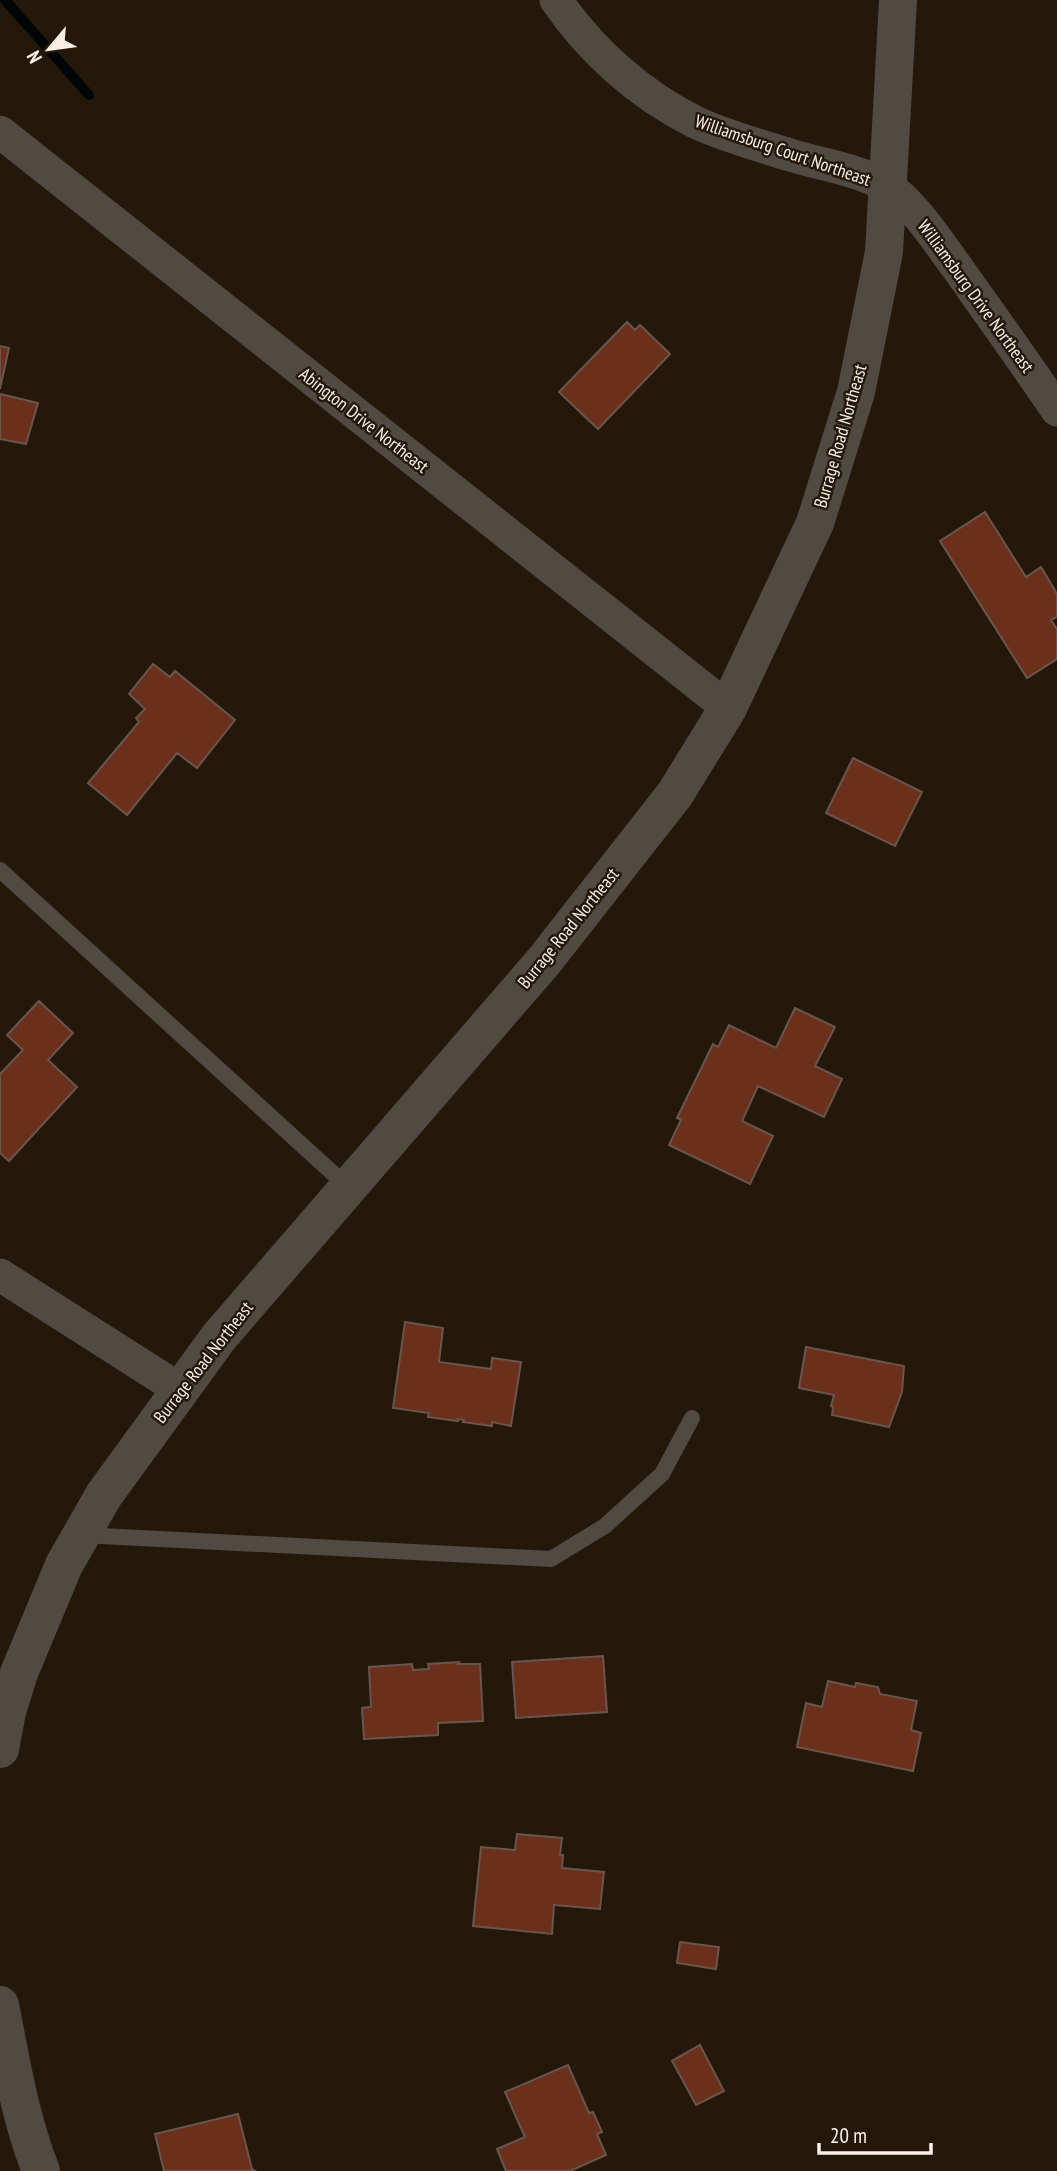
<svg xmlns="http://www.w3.org/2000/svg" width="1057" height="2171" viewBox="0 0 1057 2171" font-family="'PT Sans Narrow',sans-serif">
  <rect width="100%" height="100%" fill="#24180a"/>
  <g fill="none" stroke-linecap="round" stroke-linejoin="round">
    <!-- stream -->
    <path stroke="#000607" stroke-width="10" d="M5,0L89,95"/>
  </g>
  <!-- building -->
  <path fill="#6a301c" stroke="#6a554e" stroke-width="2" d="M627,322L635,330L640,325L670,354L598,429L559,392Z
    M0,346L9,348L0,389Z
    M0,394L38,403L26,444L0,439Z
    M985,512L1026,577L1041,567L1057,594V617L1051,620L1057,629V659L1027,678L940,541Z
    M153,664L170,677L175,671L235,720L197,768L177,753L127,815L88,783L139,722L136,718L145,709L129,694Z
    M853,758L922,792L895,846L826,813Z
    M39,1001L73,1033L48,1060L77,1087L9,1161L0,1153V1074L23,1050L7,1035Z
    M795,1008L835,1027L815,1066L842,1079L824,1117L758,1086L742,1121L773,1136L750,1184L669,1145L681,1120L677,1118L713,1044L718,1047L729,1025L776,1048Z
    M405,1322L443,1328L439,1362L491,1369L492,1358L521,1362L511,1426L492,1422V1426L463,1422L464,1420L458,1419V1421L428,1417L429,1413L393,1408Z
    M806,1347L904,1366L902,1392L889,1427L832,1415L833,1407L831,1406L834,1395L799,1388Z
    M603,1656L607,1712L516,1718L512,1662Z
    M459,1662L458,1664H480L483,1721L438,1723V1735L364,1739L362,1708L371,1707L369,1667L412,1664L413,1670L429,1669L428,1664Z
    M828,1681L855,1687L856,1683L878,1687L880,1694L917,1701L911,1730L921,1733L913,1771L797,1747L806,1703L822,1707Z
    M517,1834L562,1838L560,1855H563L562,1868L604,1872L600,1909L554,1905L552,1934L473,1926L481,1847L515,1850Z
    M680,1942L719,1947L716,1969L677,1963Z
    M700,2045L724,2091L696,2105L672,2061Z
    M568,2065L589,2113L593,2112L602,2132L597,2134L606,2155L570,2171H506L497,2149L525,2137L505,2092Z
    M238,2114L252,2169L255,2171H164L155,2134Z"/>
  <g fill="none" stroke-linecap="round" stroke-linejoin="round">
    <!-- service -->
    <path stroke="#504a43" stroke-width="16" d="M0,870L348,1187
      M82,1535L551,1559L605,1526L662,1474L692,1418"/>
    <!-- minor -->
    <path stroke="#504a43" stroke-width="33" d="M556,0C591,51 639,94 695,122C722,135 761,146 790,155C822,165 857,169 886,186C911,200 939,243 956,266C990,314 1024,361 1057,410
      M0,132L728,708
      M0,1275L179,1389"/>
    <!-- tertiary -->
    <path stroke="#504a43" stroke-width="38" d="M0,1749L7,1712L19,1673L64,1565L104,1495L219,1337L544,961L675,794L728,708L815,523L856,392L884,252L898,0
      M0,2005C11,2061 20,2118 41,2171"/>
  </g>
  <g text-anchor="middle" dominant-baseline="central" stroke-width="5" stroke-linejoin="round" paint-order="stroke">
    <!-- street labels -->
    <g font-size="18" fill="#f9f0e7" stroke="#24180a">
      <text transform="translate(783 150) rotate(19)">Williamsburg Court Northeast</text>
      <text transform="translate(976 296) rotate(54)">Williamsburg Drive Northeast</text>
      <text transform="translate(364 420) rotate(38)">Abington Drive Northeast</text>
      <text transform="translate(840 436) rotate(-74)">Burrage Road Northeast</text>
      <text transform="translate(568 928) rotate(-51)">Burrage Road Northeast</text>
      <text transform="translate(203 1362) rotate(-52)">Burrage Road Northeast</text>
    </g>
  </g>
  <!-- north arrow -->
  <g transform="translate(49 49) rotate(241)" stroke="#24180a" stroke-width="5" paint-order="stroke">
  <path d="M0-5L12 26L0 18L-12 26Z" fill="#f9f0e7"/>
  <text y="-10" font-size="19" font-weight="bold" text-anchor="middle" fill="#f9f0e7">N</text>
  </g>
  <!-- scale -->
  <path d="M819 2143v10h112v-10" fill="none" stroke="#f9f0e7" stroke-width="3.5"/>
  <text x="830" y="2143" font-size="21" fill="#f9f0e7" stroke="#24180a" stroke-width="5" paint-order="stroke">20 m</text>
</svg>
